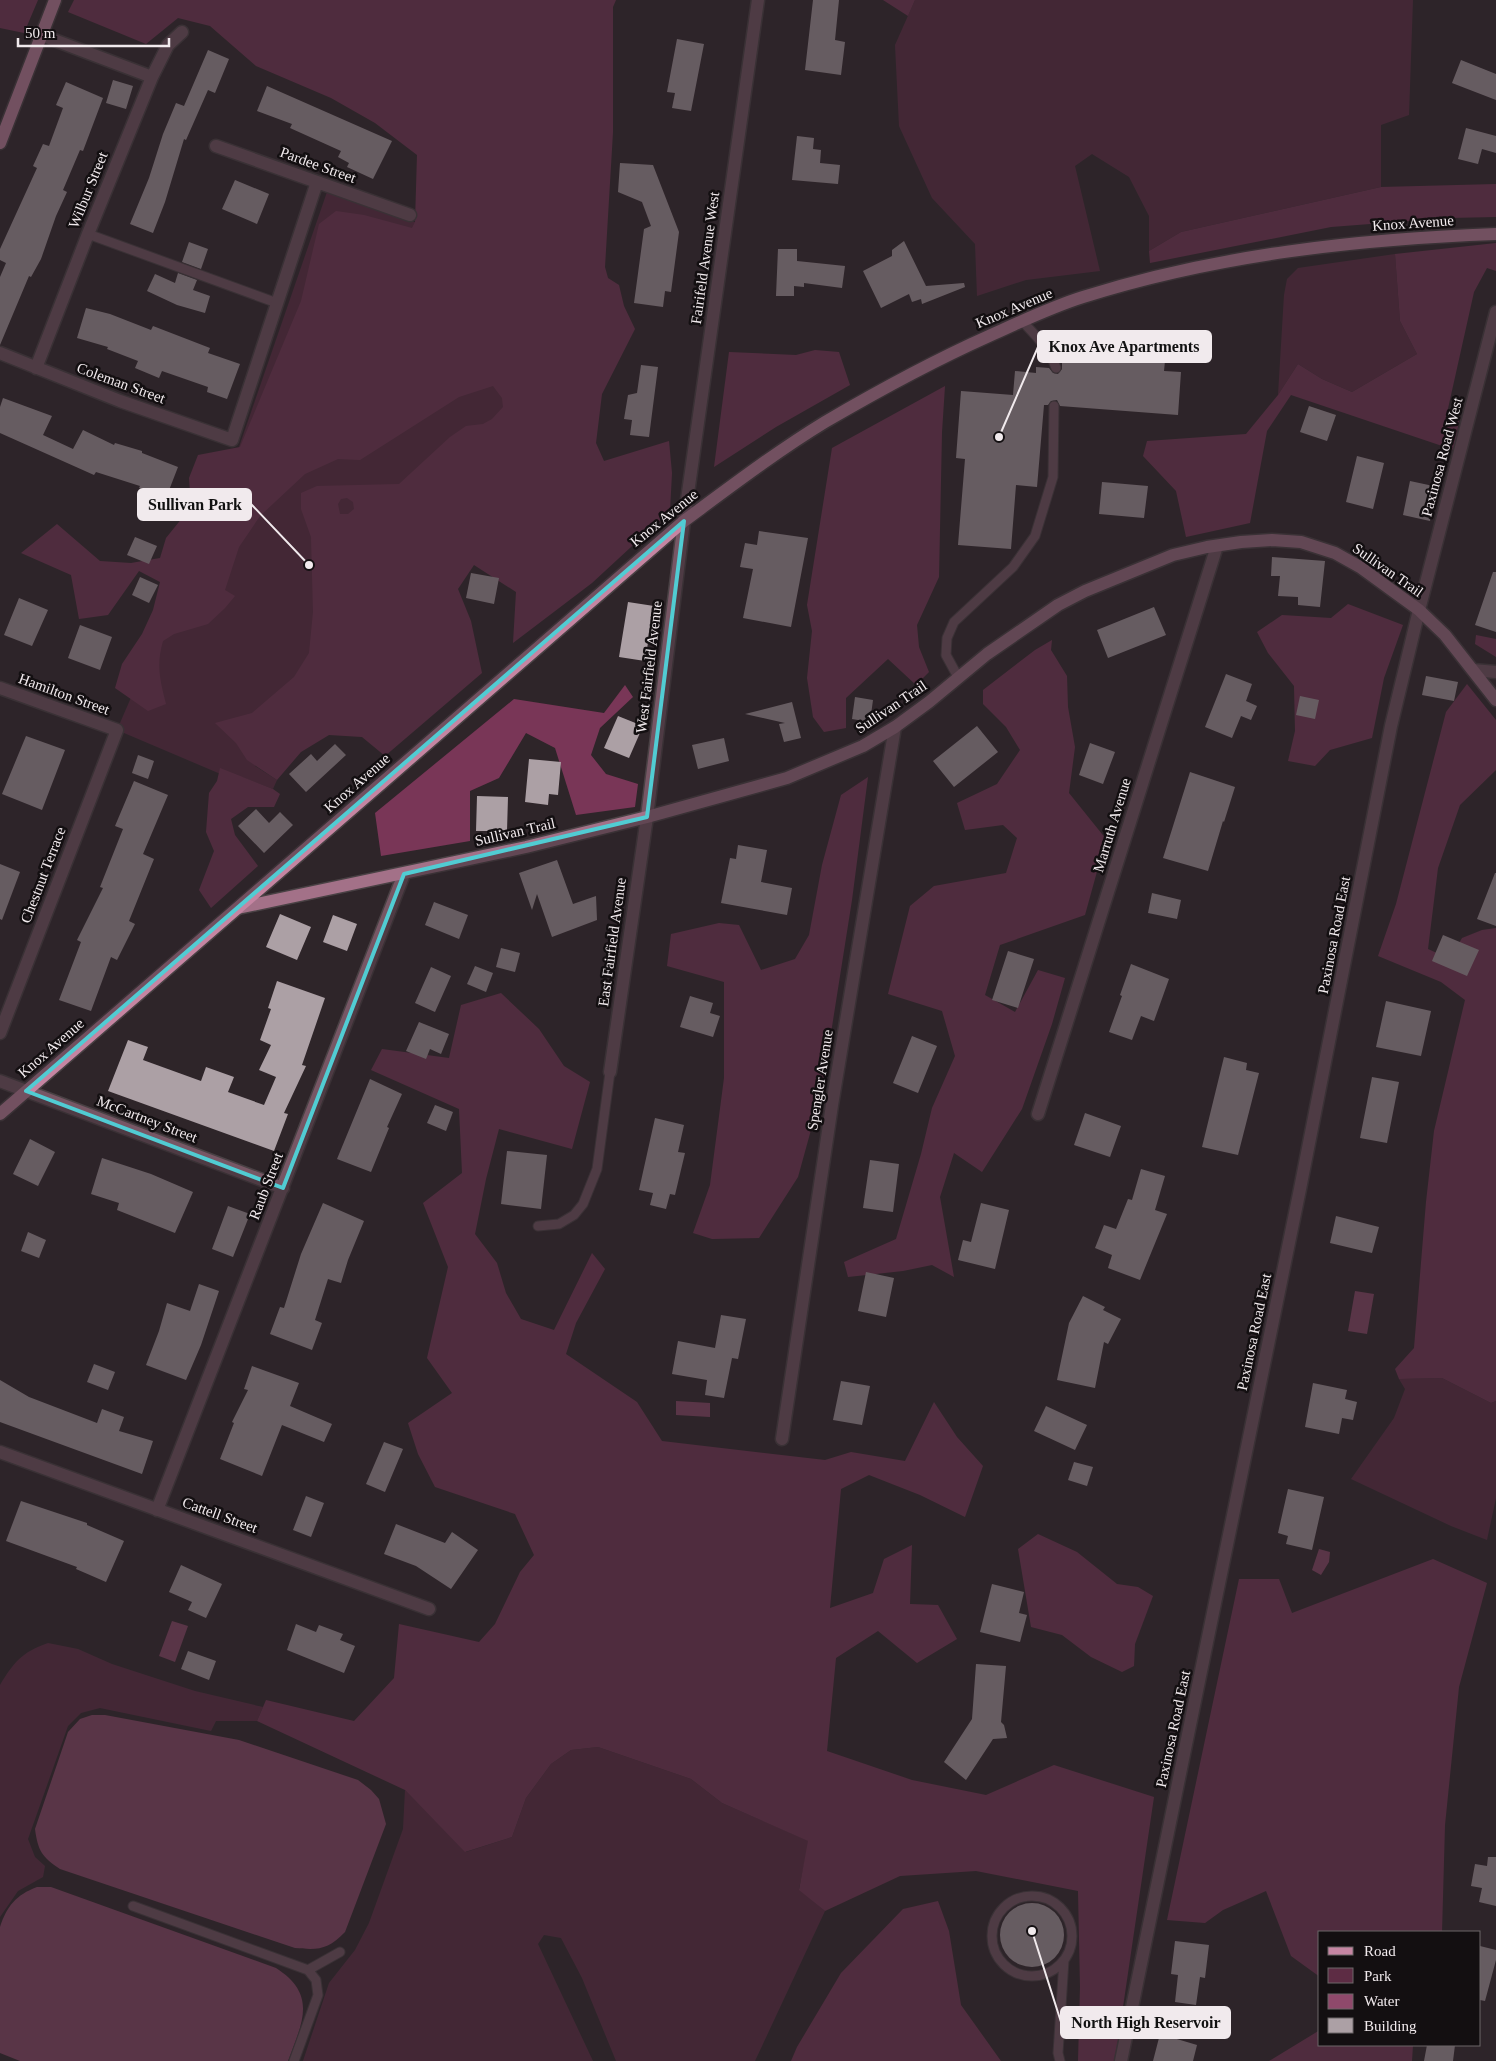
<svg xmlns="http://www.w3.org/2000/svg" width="1496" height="2061" viewBox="0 0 1496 2061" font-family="Georgia,serif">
  <rect width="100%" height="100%" fill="#2e2529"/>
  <!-- green -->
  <path fill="#5d2c44" d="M915,0H1413L1409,115L1381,125V187L1181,232L1149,251V216L1129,177L1092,154L1075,166L1100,271L1026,280L977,296L975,244L932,198L899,126L895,45Z
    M327,192L415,222L608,278L255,766L277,780L273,789L242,777L237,781L117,730L239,447Z
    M1395,254L1400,321L1417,354L1352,392L1322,379L1298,364L1278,395L1284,295L1287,279L1298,268Z
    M1442,1378L1491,1403L1496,1401V1498L1487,1540L1451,1526L1351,1479L1394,1418L1405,1389L1399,1379Z
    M48,1643L78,1649L112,1664L195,1691L263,1707L257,1721H216L211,1731L100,1708L81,1713L68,1726L28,1839L35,1857L45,1866L43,1877L18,1891L0,1917V1685C14,1662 22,1652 48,1643Z
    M598,1747L691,1779L722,1803L809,1841L799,1889L825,1911L755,2061H616L582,1978L561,1938L544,1935L538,1944L593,2061H303L329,1983L355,1950L369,1923L403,1829L405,1790L466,1852L512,1837L526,1798L551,1764L571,1750Z"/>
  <!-- forest -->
  <path fill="#793657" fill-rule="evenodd" d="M0,0H38L24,33L0,28Z
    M74,0H616L613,7V132L605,267L608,278L619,285L624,306L635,329L602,394L596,443L604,461L669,441L672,473L670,511L592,583L513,643L516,592L474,565L458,589L471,621L482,673L385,756L362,737L329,735L301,752L277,780L247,760L236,743L215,723L252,713L294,677L309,653L313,612L311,537L301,509V493L317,486L399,484L450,437L466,426L483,424L492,419L503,407L502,398L493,386L459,397L360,460L338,459L305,474L260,516L239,547L225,590L235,596L225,608L208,624L174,634L163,641C156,665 160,680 166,704L148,711L115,688L122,664L142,634L153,610L160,582L139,571L108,615L79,619L71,575L21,553L57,524L100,561L131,563L160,558L166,538L191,507L189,478L198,455L240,447L301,301L319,224L336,211L364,215L412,228L415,222L417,155L375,123L331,98L256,66L210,26L178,18L146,44L68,12ZM347,498L353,502L354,509L348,514H340L338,504L341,499Z
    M883,0H915L908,16Z
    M1496,184V217L1448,218L1331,227L1150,263L1149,251L1181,232L1381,187Z
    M1496,243V271L1487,268L1474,292L1447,413L1460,415L1454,450L1291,395L1267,431L1250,523L1186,537L1176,491L1143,456L1147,441L1246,434L1278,395L1298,364L1322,379L1352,392L1417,354L1400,321L1395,254Z
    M815,350L839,352L850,385L776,427L714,467L729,352L796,355Z
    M945,386L942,432L939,577L917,625L919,647L929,672L916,685L888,659L846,698V728L824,732L813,717L807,678L812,631L807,605L832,448Z
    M1348,604L1403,625L1384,678L1372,738L1330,750L1315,766L1288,761L1295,731L1294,686L1268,653L1257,632L1282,615L1331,618Z
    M1476,635L1496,639V657L1475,644Z
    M1052,640L1051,650L1067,676L1068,707L1075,747L1069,793L1106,839L1085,915L1000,945L985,995L1015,1012L1038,970L1065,978L1052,1024L1022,1109L982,1172L954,1153L940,1197L954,1277L932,1265L903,1271L848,1277L844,1262L896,1239L921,1154L932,1108L955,1056L942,1011L888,994L910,906L934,886L1006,873L1017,838L1003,825L965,830L957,803L997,784L1020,750L1006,727L983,704V690L1035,650Z
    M1467,684L1496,720V770L1460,805L1438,868L1428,949L1450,959L1462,938L1482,930L1496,928V1401L1491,1403L1442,1378L1399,1379L1395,1369L1414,1348L1426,1202L1434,1131L1465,1000L1441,982L1378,956L1396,904L1446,712Z
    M625,685L633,697L600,728L591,755L606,774L638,784L635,807L576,815L555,748L526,733L499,778L470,791V841L381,856L375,813L514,699L604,713Z
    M220,768L273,789L280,794L274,807H248L231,819L235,835L258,866L211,908L199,890L214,851L206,832L209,793L217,781Z
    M868,777L852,900L822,1090L798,1177L759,1238L712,1239L693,1233L710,1185L724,1078V982L667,966L671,934L719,923L739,925L761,970L795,959L809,935L822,865L841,795Z
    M501,993L539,1029L564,1066L590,1082L572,1149L499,1129L486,1179L475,1234L497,1263L506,1293L521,1319L554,1330L592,1253L605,1269L576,1323L566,1354L637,1402L662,1441L825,1460L851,1452L905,1461L934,1402L957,1437L983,1466L965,1517L920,1495L869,1475L841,1489L830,1608L873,1593L884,1559L912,1545L910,1604L938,1605L957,1639L917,1663L878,1631L836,1658L827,1751L912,1780L986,1795L1054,1765L1154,1797L1115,2061H1078L1080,1987L1078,1891L976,1871L900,1876L825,1911L799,1890L808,1841L722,1803L691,1779L598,1747L571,1750L551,1764L526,1798L512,1837L465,1852L405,1790L257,1721L266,1700L354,1721L394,1678L399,1624L479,1642L495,1624L520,1572L534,1555L515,1514L435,1487L418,1454L408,1423L452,1393L427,1358L448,1267L423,1203L462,1173L459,1109L371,1070L382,1049L449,1058L461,1005Z
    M1038,1534L1077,1552L1117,1584L1138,1587L1153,1596L1135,1644L1134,1666L1122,1672L1091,1657L1062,1635L1031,1627L1018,1549Z
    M1433,1559L1487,1583L1459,1687L1445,1825L1442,1932H1320V1977L1291,1956L1266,1891L1223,1910L1205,1923L1167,1920L1239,1579H1279L1292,1613Z
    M938,1901L949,1931L961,2005L1001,2061H791L797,2047L841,1973L903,1909Z
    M1320,2030V2045H1413L1412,2061H1269Z"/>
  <!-- water -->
  <path fill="#8f496b" d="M1355,1291L1374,1294L1367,1334L1348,1331Z
    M676,1401L710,1403V1417L676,1415Z
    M1319,1549L1330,1552L1329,1562L1321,1575L1312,1570Z
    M172,1621L188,1626L175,1662L159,1656Z
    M92,1715H105L239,1740L358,1780L371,1790L379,1799L386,1824L345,1932C328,1950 318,1950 295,1948L60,1869C42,1857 38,1851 35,1829L68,1732L80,1719Z
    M37,1887H51L276,1968C318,1995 302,2023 288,2061H20L0,2053V1927C7,1906 16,1895 37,1887Z"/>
  <!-- building -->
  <path fill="#aca0a5" d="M813,0H839L835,40L845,42L841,75L805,70Z
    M677,39L704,44L691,111L672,108L675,93L667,92Z
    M208,50L229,59L215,93L208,90L186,140L184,139L165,202L153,233L130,224L149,178L163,134L176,103L184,106Z
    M1461,60L1496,74V100L1452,83Z
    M113,80L133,86L126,109L106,103Z
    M66,82L103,98L83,151L80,150L63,190L67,192L56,216L41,259L31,277L29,276L0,345V277L6,263L0,260V249L37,168L33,166L43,144L49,146L63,108L56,105Z
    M267,86L392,141L373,179L347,167L349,163L338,157L341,151L290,128L292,124L257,111Z
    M1466,128L1496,136V153L1482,149L1478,164L1458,159Z
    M797,136L814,138L813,149L821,150L820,163L840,165L838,184L792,180Z
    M620,163L653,165L679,232L671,292L665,291L663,307L634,303L644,229L651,226L642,202L618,192Z
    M235,180L269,194L257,224L222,209Z
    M904,241L926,286L964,283L965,287L922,304L921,299L912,302L909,294L881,308L863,271L892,256V250Z
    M189,242L208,249L201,269L182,262Z
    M778,249H797V261L845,266L842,288L804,283V287L794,286V296H776Z
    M178,273L197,280L193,290L210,296L205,313L177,305L147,291L155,274L175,283Z
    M86,308L110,314L151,330L153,326L210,348L208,353L240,364L227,399L207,392L208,387L162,371L159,378L135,368L138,361L107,349L108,347L77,338Z
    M1130,337L1167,340L1164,371L1181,372L1178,415L1060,406L1057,400L1051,401L1048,405H1044L1037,487L1016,485L1011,549L958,545L965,459L956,458L961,391L1013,395L1015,371L1036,373V367L1049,368L1053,373L1058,374L1062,369V352L1128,357Z
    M641,365L658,367L649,437L630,435L632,420L624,419L628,395L637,393Z
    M3,398L52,416L43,435L73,449L83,430L114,445L115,443L142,451V453L178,467L166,498L139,488L140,486L96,472L94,475L0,433V407Z
    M1309,406L1336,415L1327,441L1300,432Z
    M1357,456L1384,463L1373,509L1346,502Z
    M1410,481L1438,487L1430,521L1403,515Z
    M1102,482L1148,486L1144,518L1099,514Z
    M759,531L808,538L791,627L743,618L753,569L740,567L745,543L757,545Z
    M135,537L157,546L149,564L127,555Z
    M1272,557L1325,561L1320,607L1298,605V597L1278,596L1280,576H1271Z
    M1493,572H1496V632L1475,625Z
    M471,573L499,578L494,604L466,598Z
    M140,577L158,585L149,603L132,595Z
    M19,598L48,610L32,646L4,635Z
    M628,602L654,606L645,661L619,657Z
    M1154,607L1166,635L1108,658L1097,630Z
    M80,625L112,637L100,670L68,658Z
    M1226,674L1252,684L1246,701L1257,706L1251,720L1241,716L1232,738L1205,727Z
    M1426,676L1458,682L1454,701L1422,695Z
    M1300,696L1319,700L1315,719L1296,715Z
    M855,697L873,700L870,722L852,719Z
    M792,702L801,738L784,742L779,724L785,723L745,714Z
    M618,716L643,726L629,758L604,748Z
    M977,726L998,752L954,787L933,761Z
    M26,736L65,750L42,810L2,794Z
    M724,738L729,761L698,769L692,745Z
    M1090,743L1115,752L1103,784L1079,775Z
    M335,744L346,755L306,792L289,774L311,754L317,761Z
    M138,755L154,761L148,779L132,773Z
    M529,759L561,762L558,795L549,794L548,805L525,802Z
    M1190,772L1235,787L1224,822L1223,821L1208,871L1163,858Z
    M134,781L168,795L143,854L154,859L129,921L135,924L117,960L111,957L91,1011L59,1000L81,942L77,940L103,888L100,887L123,829L115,826Z
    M477,796L508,797L507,831H476Z
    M256,809L269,823L280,812L293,825L264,853L238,826Z
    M738,845L767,850L761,882L792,888L787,915L721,903L730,858L736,859Z
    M557,860L573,904L596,896L597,920L552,937L537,894L532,910L519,873Z
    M0,864L20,872L2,920L0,919Z
    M1495,873H1496V926L1477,919Z
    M1152,893L1181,900L1177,919L1148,913Z
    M434,902L468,915L459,939L425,925Z
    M280,914L311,927L297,960L266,947Z
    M333,915L357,924L347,951L323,942Z
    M1443,935L1479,950L1467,976L1432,961Z
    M501,948L520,953L515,972L496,967Z
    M1008,951L1034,959L1018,1008L992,1000Z
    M1131,964L1169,979L1154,1021L1141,1016L1132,1040L1109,1032L1122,996L1120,995Z
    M475,966L493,973L486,992L467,984Z
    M431,967L451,976L435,1012L415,1003Z
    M277,981L325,998L302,1065L306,1066L284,1113L288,1114L274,1151L108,1091L128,1040L148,1047L143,1060L201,1081L206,1067L234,1077L228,1092L264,1105L276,1077L259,1070L271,1045L260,1040L271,1009L268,1008Z
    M690,996L713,1003L710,1013L720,1016L713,1037L680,1027Z
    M1386,1001L1431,1011L1421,1056L1376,1047Z
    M419,1022L449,1034L441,1054L430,1049L426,1059L406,1051Z
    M912,1036L937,1046L918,1093L893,1083Z
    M1224,1057L1247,1063L1246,1070L1259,1073L1238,1155L1202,1147Z
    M1372,1077L1399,1082L1387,1143L1360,1138Z
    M370,1079L402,1094L387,1127L389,1128L371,1172L337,1159Z
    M435,1105L453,1112L446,1131L427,1123Z
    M1085,1113L1121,1126L1110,1157L1074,1145Z
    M655,1118L684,1125L678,1152L685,1153L675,1195L670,1194L666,1209L650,1205L653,1193L639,1190Z
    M30,1139L55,1152L38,1186L13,1174Z
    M507,1151L547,1155L541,1209L501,1204Z
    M102,1158L151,1174L193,1192L175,1233L117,1210L119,1203L91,1194Z
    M870,1160L899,1164L893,1212L863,1208Z
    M1141,1169L1165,1176L1155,1210L1167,1214L1140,1280L1108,1268L1112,1255L1095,1248L1104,1225L1116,1229L1128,1199L1132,1200Z
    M323,1203L364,1221L348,1260L341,1283L328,1279L315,1320L322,1323L312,1350L270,1334L280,1307L284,1308L301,1254Z
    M981,1203L1009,1210L995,1269L958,1260L963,1240L971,1242Z
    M228,1206L250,1214L233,1257L212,1249Z
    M1336,1216L1379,1227L1372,1253L1330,1243Z
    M28,1232L46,1240L39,1258L21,1251Z
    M866,1272L894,1278L886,1317L858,1311Z
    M199,1284L219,1291L201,1345L186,1380L146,1365L159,1331L167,1303L190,1311Z
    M1083,1296L1105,1307L1103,1310L1121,1319L1108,1344L1104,1342L1095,1388L1057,1380L1069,1323Z
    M721,1315L746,1319L738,1359L732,1358L724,1398L705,1395L707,1380L672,1374L678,1341L715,1348Z
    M94,1364L115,1372L108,1390L87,1382Z
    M252,1366L299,1383L290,1406L332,1424L324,1442L282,1425L262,1476L220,1459L234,1423L232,1422L248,1390L244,1389Z
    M0,1380L29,1397L97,1423L102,1409L124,1417L119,1431L153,1441L142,1474L0,1422Z
    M841,1381L870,1386L862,1425L833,1420Z
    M1313,1383L1347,1390L1345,1399L1357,1402L1353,1420L1342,1418L1339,1434L1305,1427Z
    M1046,1406L1087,1425L1075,1450L1034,1431Z
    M384,1442L403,1449L385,1492L366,1484Z
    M1074,1462L1093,1467L1087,1486L1068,1480Z
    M1288,1489L1324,1497L1312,1550L1286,1544L1288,1536L1278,1533Z
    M306,1496L324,1503L311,1537L293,1530Z
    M21,1501L87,1523V1525L124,1541L106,1582L76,1569L77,1567L6,1541Z
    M396,1524L445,1543L452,1532L478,1550L451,1589L416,1566L384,1554Z
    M181,1565L222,1584L206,1618L188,1610L192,1602L169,1592Z
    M992,1584L1024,1592L1019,1613L1027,1615L1020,1642L980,1632Z
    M296,1624L316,1632L319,1625L343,1634L340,1640L355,1646L344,1673L287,1650Z
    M188,1651L216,1661L209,1680L181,1669Z
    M976,1664L1006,1666L1001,1722L1004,1725L1007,1738L993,1739L966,1780L944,1762L972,1719Z
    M1488,1857H1496V1906L1479,1902L1482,1888L1471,1886L1475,1864L1487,1866Z
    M1000 1935a32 32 0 1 1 64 0a32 32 0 1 1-64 0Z
    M1175,1941L1209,1945L1205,1978L1200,1977L1196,2005L1175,2002L1178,1975L1171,1974Z
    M1480,1946L1496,1950V1960L1485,2001L1480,2000Z
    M1160,2034L1197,2045L1193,2061H1153Z
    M1427,2045H1455L1453,2061H1424Z"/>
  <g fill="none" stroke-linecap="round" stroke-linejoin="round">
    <!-- lane casing -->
    <g stroke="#494144" stroke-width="11">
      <path id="lane" d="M88,234L277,303
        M1022,321C1036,336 1049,348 1056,368
        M958,677L946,655L947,638L954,622L1013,567L1035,536L1053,477L1054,406
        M538,1226L559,1224L574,1215L583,1204L597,1169L610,1072
        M992 1936a40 40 0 1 1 80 0a40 40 0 1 1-80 0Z
        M133,1906L308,1970L316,1980L318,1995L294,2061
        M308,1970L340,1952
        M1060,2061L1058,2053L1064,1960"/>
    </g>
    <!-- street casing -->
    <g stroke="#494144" stroke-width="15">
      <path id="street" d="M41,35L152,77
        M216,146L410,215
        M0,353L120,401L232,440L317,182
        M36,368L88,234L152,77L168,45L182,32
        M1473,670L1496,672
        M0,688L117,730L0,1033
        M610,1072L647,817L684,521L758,0
        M0,1081L283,1188
        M1038,1114L1217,546
        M782,1439L832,1105L895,727
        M0,1452L429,1609
        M157,1510L404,874
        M1121,2061L1300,1189L1391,726L1419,610L1496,312"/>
    </g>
    <!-- secondary casing -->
    <g stroke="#494144" stroke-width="15">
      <path id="secondary" d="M238,908L526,847L647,817L787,778L863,746L895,727L929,702L987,654L1058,605L1085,591L1173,555L1207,547L1241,542L1272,540L1301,542L1335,553L1360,567L1419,610L1445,635L1496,700"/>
    </g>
    <!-- primary casing -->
    <g stroke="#494144" stroke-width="15">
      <path id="primary" d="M0,143L55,0
        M0,1114L684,521C730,487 776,452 825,422C878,391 933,361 989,336C1020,322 1051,307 1083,297C1216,255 1357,239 1496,234"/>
    </g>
    <!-- lane -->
    <use href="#lane" stroke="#775765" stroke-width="9"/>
    <!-- street -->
    <use href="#street" stroke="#775765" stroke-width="12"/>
    <!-- secondary -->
    <use href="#secondary" stroke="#a37188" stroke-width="12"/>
    <!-- primary -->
    <use href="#primary" stroke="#c585a2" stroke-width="12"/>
  </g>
  <!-- marked area -->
  <path d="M0 0H1496V2061H0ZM684,521L647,817L404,874L283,1188L26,1091Z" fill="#2e2529" fill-opacity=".55" fill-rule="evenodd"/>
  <path fill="none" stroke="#51ccd3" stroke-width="4" stroke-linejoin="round" d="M684,521L647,817L404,874L283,1188L26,1091Z"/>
  <g text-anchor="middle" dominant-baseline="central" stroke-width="5" stroke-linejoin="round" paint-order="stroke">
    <!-- street labels -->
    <g font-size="15" fill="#f1eaed" stroke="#130f11">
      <text transform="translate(318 165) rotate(20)">Pardee Street</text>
      <text transform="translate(88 190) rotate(-68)">Wilbur Street</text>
      <text transform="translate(1413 223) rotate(-4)">Knox Avenue</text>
      <text transform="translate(705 258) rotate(-82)">Fairifeld Avenue West</text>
      <text transform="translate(1014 308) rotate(-23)">Knox Avenue</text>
      <text transform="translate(121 383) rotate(20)">Coleman Street</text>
      <text transform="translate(1442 457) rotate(-75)">Paxinosa Road West</text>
      <text transform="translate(664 518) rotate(-39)">Knox Avenue</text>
      <text transform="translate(1388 570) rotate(35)">Sullivan Trail</text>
      <text transform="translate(649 667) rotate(-83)">West Fairfield Avenue</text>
      <text transform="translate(64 694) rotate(20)">Hamilton Street</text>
      <text transform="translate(891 707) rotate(-34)">Sullivan Trail</text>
      <text transform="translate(357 783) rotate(-41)">Knox Avenue</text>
      <text transform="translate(1112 825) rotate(-73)">Marruth Avenue</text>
      <text transform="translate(515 832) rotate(-13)">Sullivan Trail</text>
      <text transform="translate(43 875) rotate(-69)">Chestnut Terrace</text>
      <text transform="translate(1334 935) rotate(-79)">Paxinosa Road East</text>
      <text transform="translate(612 942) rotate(-82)">East Fairfield Avenue</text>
      <text transform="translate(51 1048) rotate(-41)">Knox Avenue</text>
      <text transform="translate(820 1080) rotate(-81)">Spengler Avenue</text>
      <text transform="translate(147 1119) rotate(21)">McCartney Street</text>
      <text transform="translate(266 1186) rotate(-69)">Raub Street</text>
      <text transform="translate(1254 1332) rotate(-78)">Paxinosa Road East</text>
      <text transform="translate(220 1515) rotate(20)">Cattell Street</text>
      <text transform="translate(1173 1729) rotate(-78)">Paxinosa Road East</text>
    </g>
  </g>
  <!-- callouts -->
  <path fill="none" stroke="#f1eaed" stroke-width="2" d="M999 437L1038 347M309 565L251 504M1032 1931L1061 2022"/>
  <g fill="#f1eaed" stroke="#130f11" stroke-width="2">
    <circle cx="999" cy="437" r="5"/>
    <circle cx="309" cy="565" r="5"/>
    <circle cx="1032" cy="1931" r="5"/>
  </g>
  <g fill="#f1eaed" stroke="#f1eaed" stroke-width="2">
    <rect x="1038" y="331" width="173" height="31" rx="5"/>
    <rect x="138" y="489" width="113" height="31" rx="5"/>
    <rect x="1061" y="2007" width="169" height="31" rx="5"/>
  </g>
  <g font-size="16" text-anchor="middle" font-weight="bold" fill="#111">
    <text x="1124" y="352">Knox Ave Apartments</text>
    <text x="195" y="510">Sullivan Park</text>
    <text x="1146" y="2028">North High Reservoir</text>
  </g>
  <!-- legend -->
  <rect x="1318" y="1931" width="162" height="115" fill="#130f11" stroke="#6c6769"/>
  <rect x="1328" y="1947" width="25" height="8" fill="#c585a2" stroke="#6c6769"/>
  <text x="1364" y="1956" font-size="15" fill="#f1eaed">Road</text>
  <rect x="1328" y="1968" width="25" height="15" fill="#5d2c44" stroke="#6c6769"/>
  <text x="1364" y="1981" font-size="15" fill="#f1eaed">Park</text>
  <rect x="1328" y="1994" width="25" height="15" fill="#8f496b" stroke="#6c6769"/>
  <text x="1364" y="2006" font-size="15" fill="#f1eaed">Water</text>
  <rect x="1328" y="2018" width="25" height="15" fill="#aca0a5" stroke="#6c6769"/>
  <text x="1364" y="2031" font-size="15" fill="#f1eaed">Building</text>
  <!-- scale -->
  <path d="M18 38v8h151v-8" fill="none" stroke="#f1eaed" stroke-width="2.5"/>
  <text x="25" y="38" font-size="15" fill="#f1eaed" stroke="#130f11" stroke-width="4" paint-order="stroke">50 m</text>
</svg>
